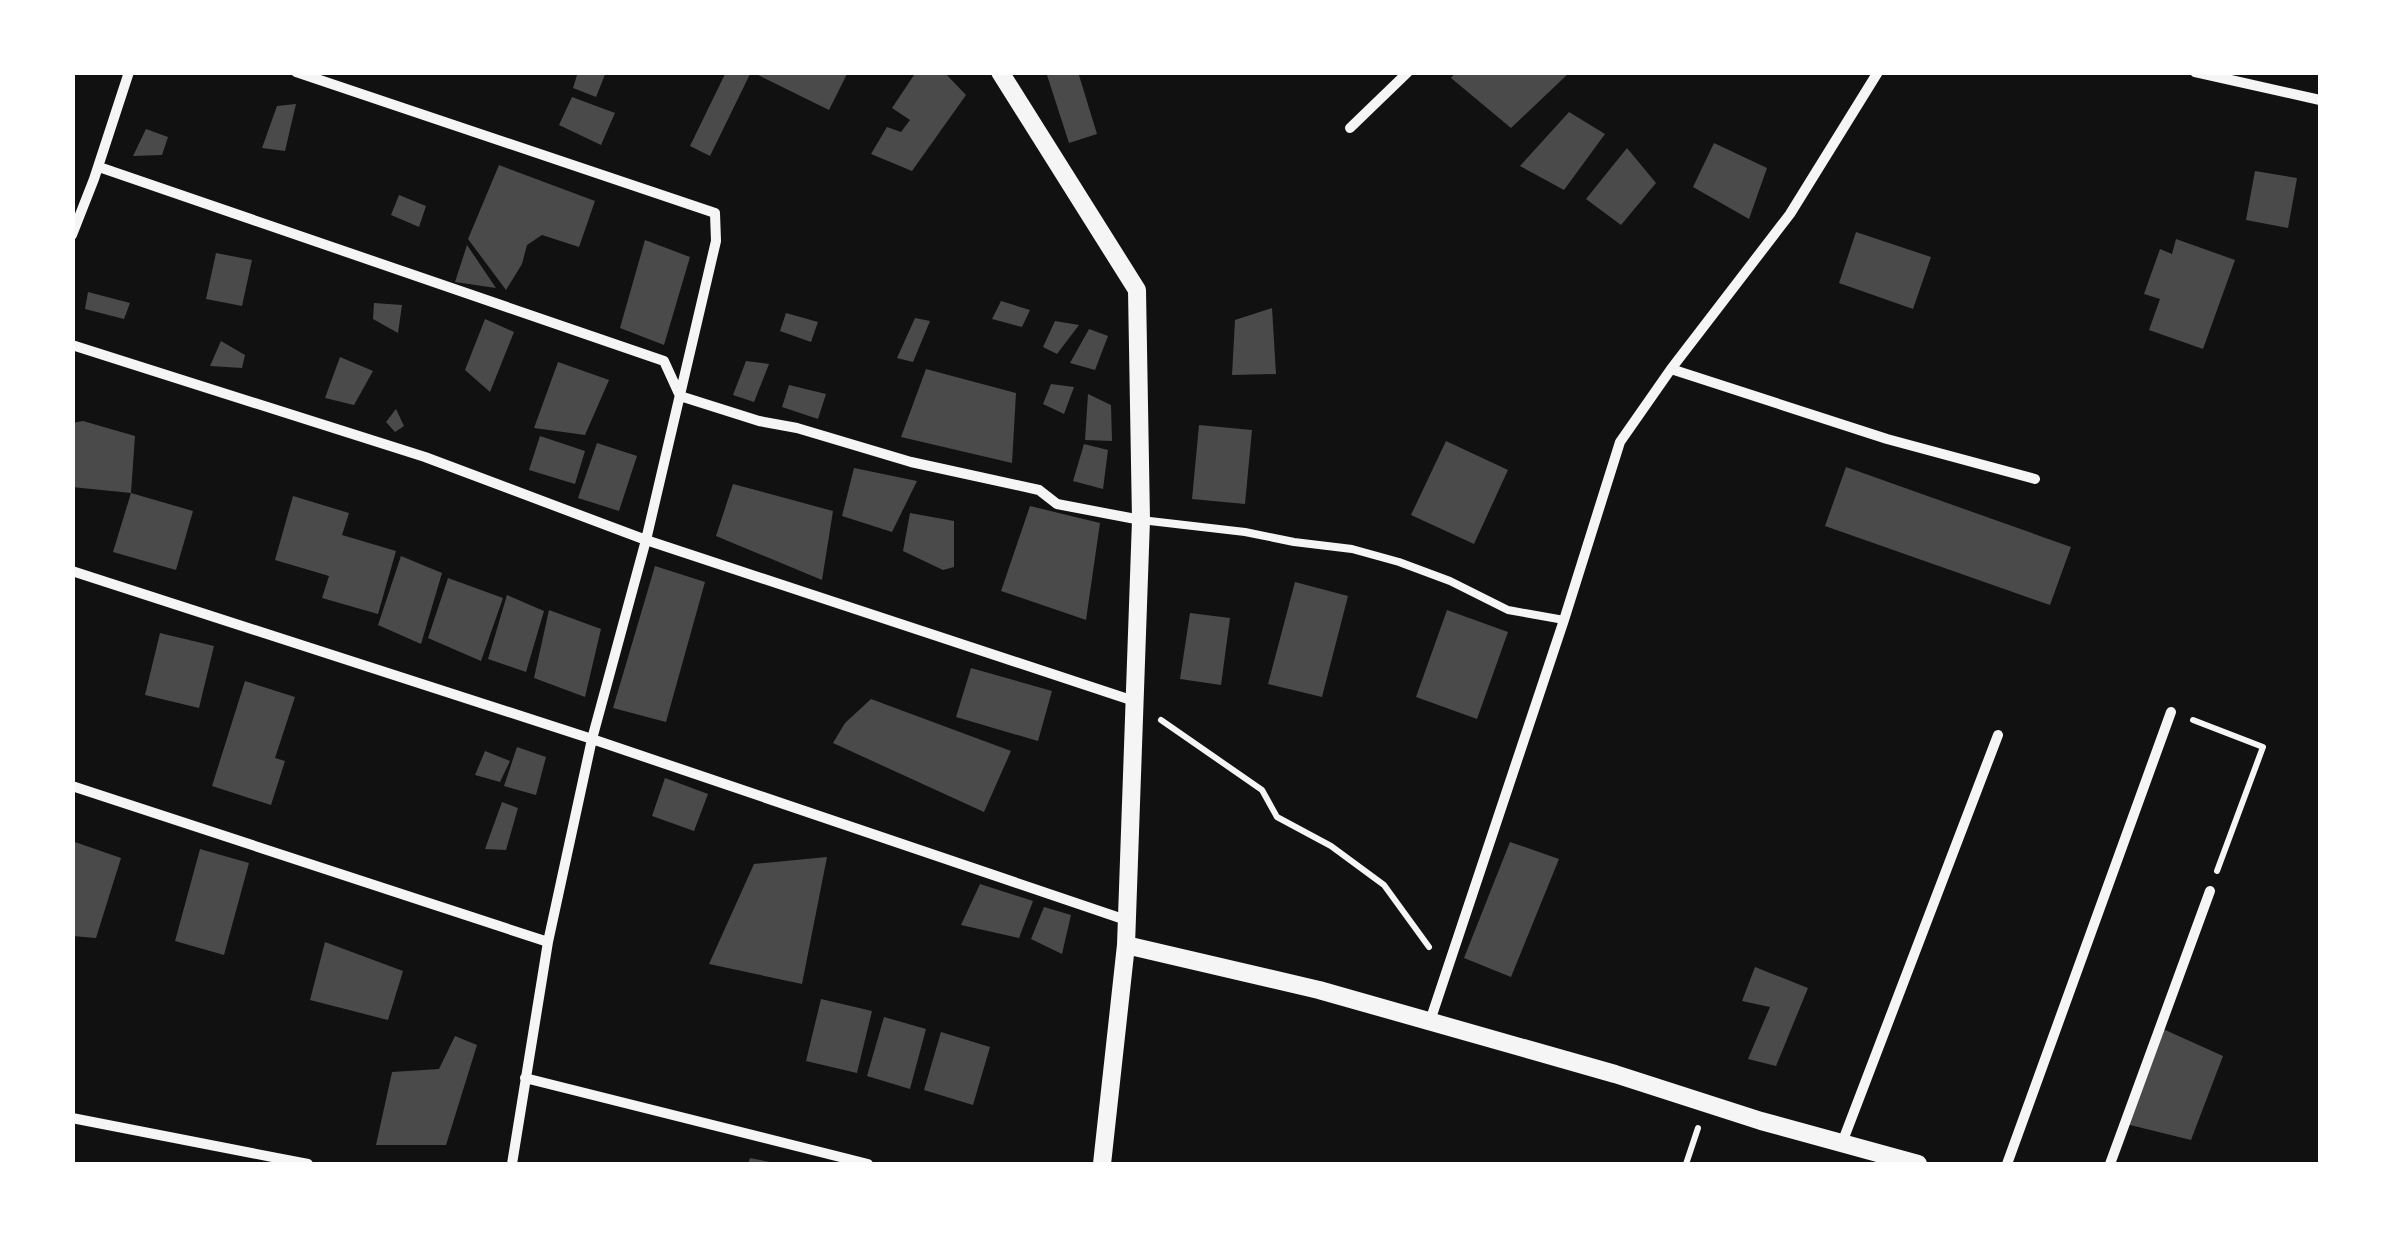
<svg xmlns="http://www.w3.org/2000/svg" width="2393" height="1237" viewBox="0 0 2393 1237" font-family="'Golos Text',sans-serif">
  <rect width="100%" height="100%" fill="#111"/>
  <!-- building -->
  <path fill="#4a4a4a" d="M578,72H606L596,97L573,88Z
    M726,72H751L710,156L690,146Z
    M752,72H848L829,110Z
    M916,72H944L966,95L912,171L871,154L887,127L901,132L910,120L892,108Z
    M1046,72H1078L1097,134L1069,143Z
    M1456,72H1570L1511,128L1451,78Z
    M572,97L615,113L601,145L559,125Z
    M296,104L285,151L262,148L277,106Z
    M1569,112L1605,134L1564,190L1520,166Z
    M146,129L168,137L162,155L133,156Z
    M1714,143L1767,168L1749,219L1693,187Z
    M1627,148L1656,183L1621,225L1586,199Z
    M499,165L595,201L579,247L542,235L527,245L522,264L506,290L468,239Z
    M2255,171L2297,178L2288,228L2246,220Z
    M399,195L426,206L419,227L391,215Z
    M1856,232L1931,257L1913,309L1839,283Z
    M2176,239L2235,260L2203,349L2149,330L2160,299L2144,294L2160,249L2172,254Z
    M645,240L690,257L664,345L620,328Z
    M467,245L496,288L455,282Z
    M216,253L252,260L242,306L206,299Z
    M88,292L130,303L124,319L85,309Z
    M1001,301L1030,310L1022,327L992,319Z
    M374,303L402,305L398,333L373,319Z
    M1272,308L1276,374L1232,375L1235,320Z
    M786,313L818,322L811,342L780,331Z
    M915,318L930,321L913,362L897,358Z
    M485,319L514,332L490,392L465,370Z
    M1055,321L1079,325L1057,354L1043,347Z
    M1089,329L1108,336L1095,370L1070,363Z
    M221,341L245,355L242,368L210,366Z
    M340,357L373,371L354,405L325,398Z
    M746,361L769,364L754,402L733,395Z
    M558,362L609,380L585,435L534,428Z
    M926,369L1016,393L1012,463L901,437Z
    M1051,384L1074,387L1064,414L1043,404Z
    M789,385L826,394L818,419L782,407Z
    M1088,394L1111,405L1112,441L1085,440Z
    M396,409L404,426L395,432L386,422Z
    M83,421L135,436L131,493L72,487V423Z
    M1199,425L1252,430L1245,504L1192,499Z
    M540,436L585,451L575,484L529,470Z
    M1446,441L1508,470L1474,544L1411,515Z
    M597,443L637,456L619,511L578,498Z
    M1084,444L1108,450L1103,489L1073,481Z
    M1846,467L2071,547L2050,605L1825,526Z
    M854,468L917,481L892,532L842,516Z
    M733,484L833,511L822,580L716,536Z
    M131,493L193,511L176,570L113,552Z
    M293,496L349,513L342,535L396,551L378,614L322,598L329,576L275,560Z
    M1030,506L1100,523L1086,620L1001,591Z
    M910,513L954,521V567L943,570L903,551Z
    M401,556L442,573L421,644L378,625Z
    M655,566L705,582L666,722L613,708Z
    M448,578L503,598L481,661L428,638Z
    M1295,582L1348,596L1322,697L1268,684Z
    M507,595L544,611L526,672L488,659Z
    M549,610L601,629L585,697L534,678Z
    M1447,610L1508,632L1477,719L1416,697Z
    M1190,613L1230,618L1221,685L1180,679Z
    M160,633L214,646L199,708L145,695Z
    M971,668L1052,691L1038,741L956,717Z
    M245,681L295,697L275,758L285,761L271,805L212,786Z
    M871,699L1011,751L984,812L833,743L845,723Z
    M517,747L546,757L536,795L504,786Z
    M485,751L510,761L500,782L475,775Z
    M665,778L708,794L694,831L652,816Z
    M502,802L518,808L506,850L485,849Z
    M72,841L121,858L96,938L72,936Z
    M1510,842L1559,859L1511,977L1464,958Z
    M200,849L249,863L224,955L175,941Z
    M827,857L802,984L709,964L754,864Z
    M980,884L1033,901L1019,938L961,925Z
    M1044,907L1071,915L1062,954L1031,939Z
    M325,942L403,971L388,1020L310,1000Z
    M1755,967L1808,988L1776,1066L1748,1059L1770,1007L1742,1001Z
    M821,999L872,1011L857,1073L806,1061Z
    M884,1017L926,1029L910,1089L867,1076Z
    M2163,1029L2223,1056L2191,1140L2126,1124Z
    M941,1032L990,1047L973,1105L924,1090Z
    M455,1036L477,1045L446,1145H376L392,1072L439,1069Z
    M750,1158L775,1163V1164H748Z"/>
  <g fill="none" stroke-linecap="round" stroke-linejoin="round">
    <!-- path -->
    <path stroke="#f5f5f5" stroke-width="6" d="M1161,720L1262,790L1277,817L1331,846L1384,885L1429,947
      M2193,720L2263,747L2217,871
      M1686,1164L1698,1128"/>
    <!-- service -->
    <path stroke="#f5f5f5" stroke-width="8" d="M1141,520L1245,532L1294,542L1352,549L1399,562L1450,581L1508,610L1564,620"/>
    <!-- minor -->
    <path stroke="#f5f5f5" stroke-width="10" d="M296,72L715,213L716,241L646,540L1134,701
      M2195,72L2320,100
      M1350,128L1408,72
      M99,167L664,361L680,396L759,421L797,428L911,462L1039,490L1057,504L1141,520
      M72,235L94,179L129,72
      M72,345L425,457L646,540L592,739L548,942L72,786
      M1671,369L1887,439L2035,479
      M72,571L592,739L1126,920
      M1430,1021L1564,620L1620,442L1671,369L1790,214L1878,72
      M525,1078L868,1164
      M72,1118L308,1164
      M1842,1143L1998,735
      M512,1164L548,942
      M2007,1164L2171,712
      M2110,1164L2210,891"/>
    <!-- tertiary -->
    <path stroke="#f5f5f5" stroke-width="18" d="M1000,72L1137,290L1141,520L1126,945L1102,1164
      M1126,945L1319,990L1615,1074L1761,1121L1918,1164"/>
  </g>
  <!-- border -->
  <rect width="2393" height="1237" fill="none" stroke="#ffffff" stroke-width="150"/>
</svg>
